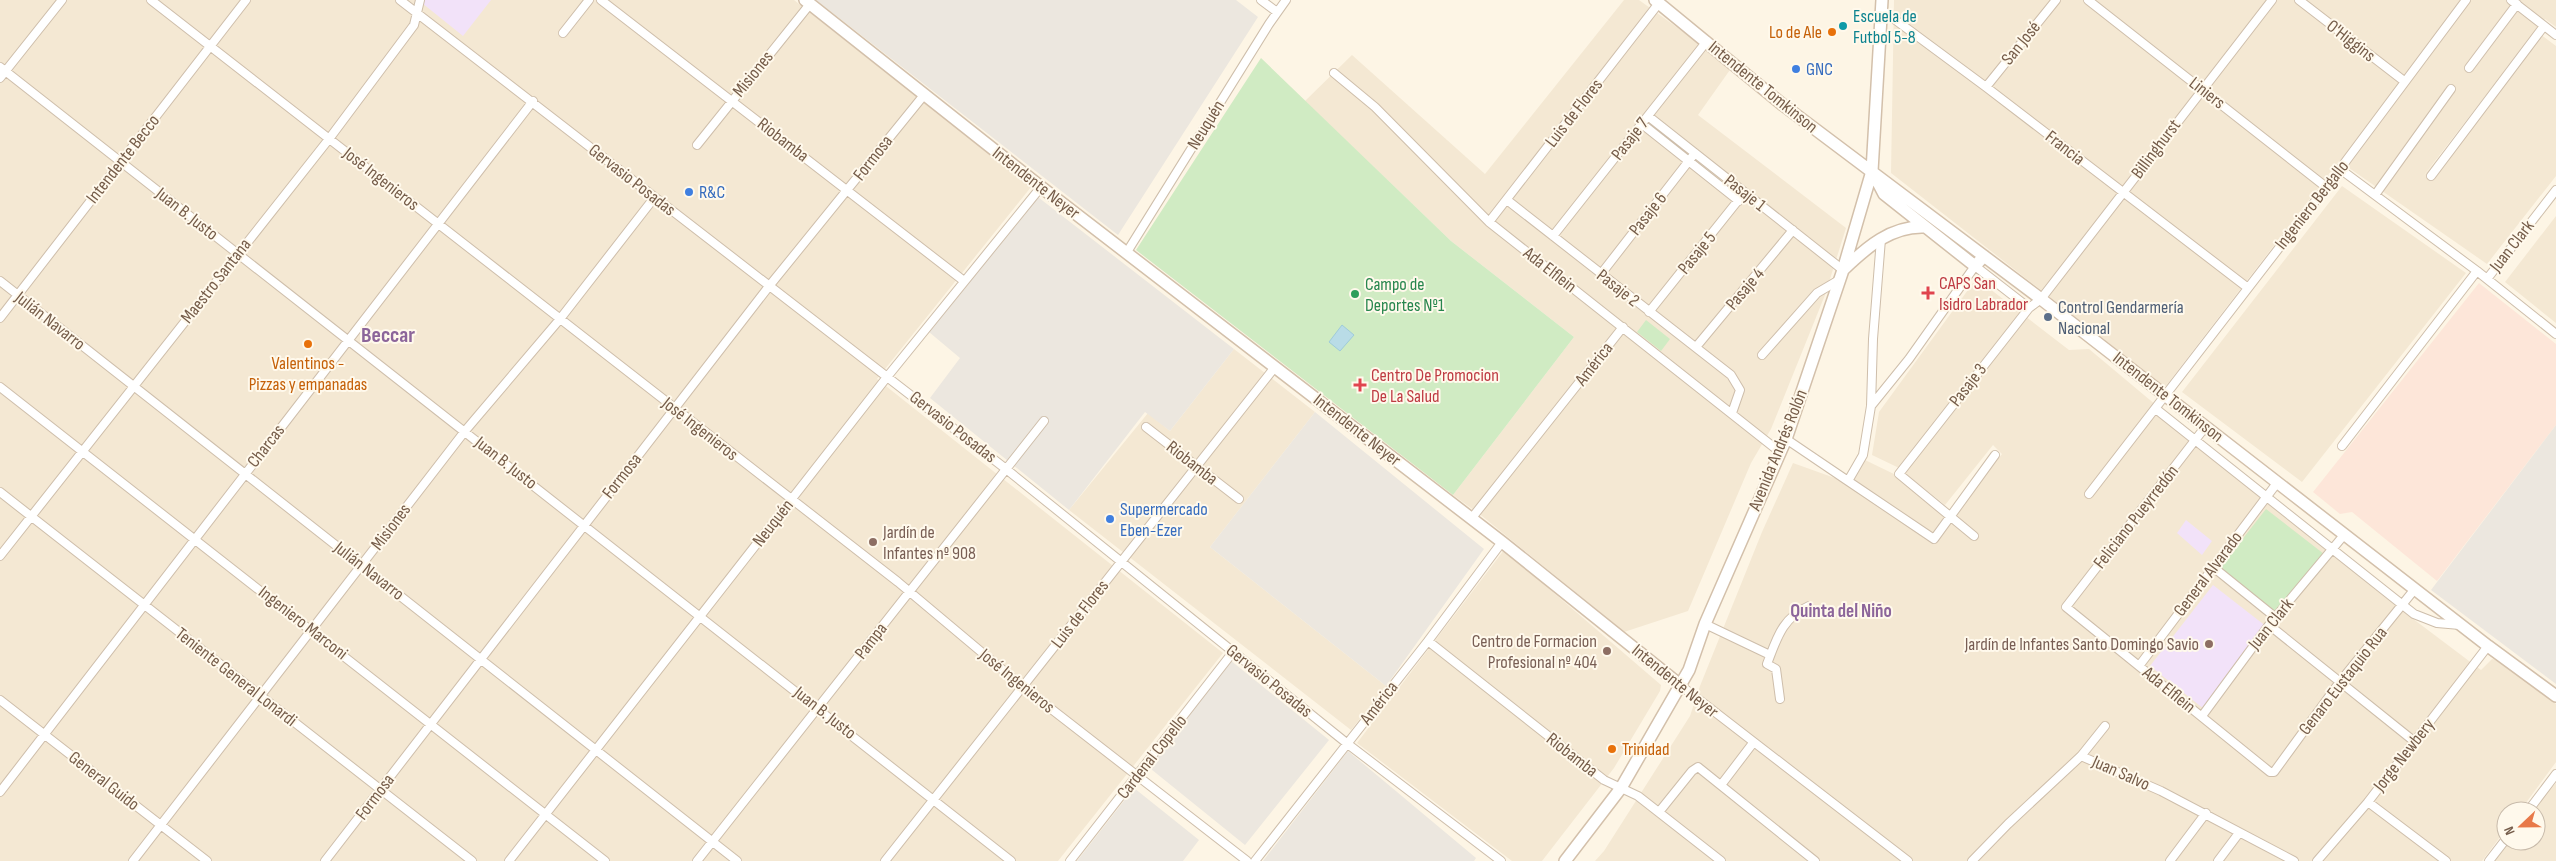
<svg xmlns="http://www.w3.org/2000/svg" width="2556" height="861" viewBox="0 0 2556 861" font-family="'Sofia Sans Condensed',sans-serif">
  <rect width="100%" height="100%" fill="#fdf5e5"/>
  <!-- residential -->
  <path fill="#f4e8d3" d="M0,0H794L1031,187L877,379L1223,653L1058,861H0Z
    M1624,0H1639L1732,67L1698,115L1846,228L1825,295L1771,429L1751,463L1688,611L1624,632L1482,516L1453,495L1574,337L1451,241L1305,101L1352,55L1485,174Z
    M1894,0H2556V27L2545,19L2421,179L2540,34L2556,46V176L2487,264L2339,161L2165,387L1891,173Z
    M2342,186L2466,273L2302,482L2182,392Z
    M2556,216V323L2505,282Z
    M1981,282L2069,350L2089,349L2396,606L2481,670L2492,659L2497,660L2556,704V762L2520,811H2506V829L2482,861H1595L1604,851L1690,716L1700,686L1762,532L1793,463L1846,482L1865,460L1898,476L1951,520L2002,454L1993,445L1945,505L1897,467L1872,455L1879,412L1973,283Z
    M1234,349L1315,412L1210,547L1386,686L1351,730L1069,510L1148,413L1170,431Z
    M1504,550L1661,685L1660,691L1614,768L1542,861H1512L1357,743Z
    M2556,783V861H2489L2506,841H2536V811H2532Z"/>
  <!-- commercial -->
  <path fill="#fde6d9" d="M2479,283L2556,344V425L2437,581L2352,512L2340,514L2313,492Z"/>
  <!-- industrial -->
  <path fill="#ece7df" d="M816,0H1236L1258,17L1118,235Z
    M1034,194L1234,349L1170,431L1145,412L1069,510L930,398L960,358L929,332Z
    M1315,412L1484,549L1386,686L1210,547Z
    M2556,425V684L2431,590Z
    M1230,660L1329,740L1245,845L1146,765Z
    M1348,751L1476,858L1474,861H1263Z
    M1134,788L1199,840L1183,861H1077Z"/>
  <!-- education -->
  <path fill="#f2e2f9" d="M424,0H491L463,36L422,3Z
    M2186,520L2212,541L2202,555L2177,533Z
    M2213,585L2267,627L2204,709L2150,666Z"/>
  <!-- green -->
  <path fill="#d0ebc3" d="M1261,58L1451,241L1574,337L1453,495L1136,250Z
    M1646,320L1670,339L1661,351L1637,332Z
    M2266,509L2324,554L2273,620L2215,574Z"/>
  <!-- water -->
  <path fill="#b9dce7" stroke="#9fcbd9" d="M1342,325L1354,335L1340,351L1329,342Z"/>
  <g fill="none" stroke-linecap="round" stroke-linejoin="round">
    <!-- street casing -->
    <g stroke="#cebeab" stroke-width="10">
      <path id="street" d="M151,0L898,582L1023,687L1247,861
        M400,0L1006,469L1349,745L1501,861
        M601,0L964,281
        M1261,0L1277,12
        M2088,0L2326,187
        M2299,0L2404,81
        M2511,0L2556,35
        M1882,10L1986,87L2248,288
        M563,33L589,0
        M0,67L1011,861
        M2469,68L2517,4
        M1334,73L1375,107L1489,222L1780,452
        M0,78L62,0
        M1986,87L2056,0
        M1648,116L1843,270
        M1642,124L1739,201
        M697,145L810,4
        M2340,169L2477,271L2556,334
        M2431,176L2544,26
        M2375,195L2451,89
        M1507,200L1731,375L1740,390L1732,413
        M1489,222L1659,3
        M1553,236L1707,41
        M1127,252L1269,24L1286,0
        M1601,274L1695,153
        M2487,279L2556,190
        M0,281L737,861
        M1649,312L1744,193
        M0,318L246,0
        M1696,347L1793,230
        M1762,355L1817,293L1839,280
        M0,387L605,861
        M1871,406L1909,359L1975,266L2029,308
        M2156,409L2414,614L2437,623L2460,625
        M2206,426L2066,607L2270,772H2274L2339,683L2414,590
        M1146,427L1239,499
        M1786,439L1848,481L1863,455L1871,406L1873,339L1881,239
        M2342,446L2477,271
        M1848,481L1934,539L1995,455
        M0,492L472,861
        M2089,494L2340,169L2466,0
        M1471,519L1623,327
        M1974,536L1899,474L2029,308L2041,299L2272,0
        M0,556L329,139L414,25L420,0
        M2213,567L2275,617
        M1705,624L1770,655
        M2269,625L2415,742
        M1428,641L1604,780L1638,796L1721,861
        M2139,666L2277,483
        M1680,685L1908,861
        M1780,699L1776,669L1767,664C1777,638 1782,618 1809,606
        M0,700L207,861
        M2202,716L2269,625L2344,535
        M2081,756L2105,726
        M1721,785L1753,743
        M0,792L533,101
        M2368,802L2446,861
        M2528,811L2556,774
        M1659,812L1692,771L1698,767L1815,861
        M133,861L465,431L560,319L654,198
        M325,861L770,285L924,95
        M509,861L887,377L1041,187
        M697,861L1044,421
        M885,861L1275,367
        M1070,861L1233,652
        M1255,861L1428,641L1502,542
        M1972,861L2008,824L2081,756L2161,791L2294,861
        M2170,861L2206,813
        M2218,861L2239,833
        M2317,861L2368,802L2488,646
        M2489,861L2506,839"/>
    </g>
    <!-- secondary casing -->
    <g stroke="#d3c0ab" stroke-width="14">
      <path id="secondary" d="M805,0L1041,187L1502,542L1680,685
        M1655,0L1783,105L2041,299L2488,646L2556,696
        M1874,175L1884,194L1975,266L1984,256
        M1844,269C1867,247 1891,226 1924,227
        M1565,861L1621,788L1689,670L1705,624L1786,439L1843,270L1872,171L1882,0"/>
    </g>
    <!-- street -->
    <use href="#street" stroke="#fff" stroke-width="8"/>
    <!-- secondary -->
    <use href="#secondary" stroke="#fff" stroke-width="11"/>
  </g>
  <!-- markers -->
  <circle fill="#0f9aa8" stroke="#fff9ec" stroke-width="2" cx="1843" cy="26" r="5"/>
  <g fill="#e8710a" stroke="#fff9ec" stroke-width="2">
    <circle cx="1832" cy="32" r="5"/>
    <circle cx="308" cy="344" r="5"/>
    <circle cx="1612" cy="749" r="5"/>
  </g>
  <g fill="#3f7fe0" stroke="#fff9ec" stroke-width="2">
    <circle cx="1796" cy="69" r="5"/>
    <circle cx="689" cy="192" r="5"/>
    <circle cx="1110" cy="519" r="5"/>
  </g>
  <g fill="#e0444e" stroke="#fff9ec" stroke-width="2">
    <path d="M1925.5 285.5h5v5h5v5h-5v5h-5v-5h-5v-5h5z"/>
    <path d="M1357.5 377.5h5v5h5v5h-5v5h-5v-5h-5v-5h5z"/>
  </g>
  <circle fill="#2e9e5b" stroke="#fff9ec" stroke-width="2" cx="1355" cy="294" r="5"/>
  <circle fill="#5c6f8a" stroke="#fff9ec" stroke-width="2" cx="2048" cy="317" r="5"/>
  <g fill="#8d6e63" stroke="#fff9ec" stroke-width="2">
    <circle cx="873" cy="542" r="5"/>
    <circle cx="2209" cy="644" r="5"/>
    <circle cx="1607" cy="651" r="5"/>
  </g>
  <g text-anchor="middle" dominant-baseline="central" stroke-width="4" stroke-linejoin="round" paint-order="stroke">
    <!-- culture labels -->
    <g font-size="18" fill="#0d838f" stroke="#fff9ec" text-anchor="start">
      <text x="1853" y="16">Escuela de<tspan x="1853" dy="21">Futbol 5-8</tspan></text>
    </g>
    <!-- food labels -->
    <g font-size="18" fill="#c56008" stroke="#fff9ec" text-anchor="end">
      <text x="1822" y="32">Lo de Ale</text>
      <text x="308" y="363" text-anchor="middle">Valentinos -<tspan x="308" dy="21">Pizzas y empanadas</tspan></text>
      <text x="1622" y="749" text-anchor="start">Trinidad</text>
    </g>
    <!-- street labels -->
    <g font-size="18" fill="#765d4a" stroke="#fff9ec">
      <text transform="translate(2351 41) rotate(38)">O'Higgins</text>
      <text transform="translate(2021 43) rotate(-51)">San José</text>
      <text transform="translate(753 74) rotate(-51)">Misiones</text>
      <text transform="translate(1763 87) rotate(39)">Intendente Tomkinson</text>
      <text transform="translate(2207 93) rotate(38)">Liniers</text>
      <text transform="translate(1574 113) rotate(-52)">Luis de Flores</text>
      <text transform="translate(1206 125) rotate(-58)">Neuquén</text>
      <text transform="translate(1630 139) rotate(-52)">Pasaje 7</text>
      <text transform="translate(783 140) rotate(38)">Riobamba</text>
      <text transform="translate(2065 148) rotate(38)">Francia</text>
      <text transform="translate(2156 149) rotate(-53)">Billinghurst</text>
      <text transform="translate(873 158) rotate(-52)">Formosa</text>
      <text transform="translate(123 159) rotate(-52)">Intendente Becco</text>
      <text transform="translate(381 179) rotate(38)">José Ingenieros</text>
      <text transform="translate(632 180) rotate(38)">Gervasio Posadas</text>
      <text transform="translate(1036 183) rotate(38)">Intendente Neyer</text>
      <text transform="translate(1745 193) rotate(38)">Pasaje 1</text>
      <text transform="translate(2312 205) rotate(-52)">Ingeniero Bergallo</text>
      <text transform="translate(187 214) rotate(38)">Juan B. Justo</text>
      <text transform="translate(1648 214) rotate(-52)">Pasaje 6</text>
      <text transform="translate(2512 246) rotate(-52)">Juan Clark</text>
      <text transform="translate(1697 253) rotate(-51)">Pasaje 5</text>
      <text transform="translate(1550 270) rotate(38)">Ada Elflein</text>
      <text transform="translate(216 281) rotate(-52)">Maestro Santana</text>
      <text transform="translate(1618 288) rotate(38)">Pasaje 2</text>
      <text transform="translate(1745 289) rotate(-50)">Pasaje 4</text>
      <text transform="translate(50 321) rotate(38)">Julián Navarro</text>
      <text transform="translate(1594 364) rotate(-52)">América</text>
      <text transform="translate(1968 385) rotate(-52)">Pasaje 3</text>
      <text transform="translate(2168 397) rotate(38)">Intendente Tomkinson</text>
      <text transform="translate(953 427) rotate(38)">Gervasio Posadas</text>
      <text transform="translate(700 429) rotate(38)">José Ingenieros</text>
      <text transform="translate(1357 430) rotate(38)">Intendente Neyer</text>
      <text transform="translate(266 446) rotate(-52)">Charcas</text>
      <text transform="translate(1778 450) rotate(-68)">Avenida Andrés Rolón</text>
      <text transform="translate(506 463) rotate(38)">Juan B. Justo</text>
      <text transform="translate(1192 463) rotate(38)">Riobamba</text>
      <text transform="translate(622 476) rotate(-52)">Formosa</text>
      <text transform="translate(2136 517) rotate(-52)">Feliciano Pueyrredón</text>
      <text transform="translate(773 523) rotate(-52)">Neuquén</text>
      <text transform="translate(391 527) rotate(-53)">Misiones</text>
      <text transform="translate(369 571) rotate(38)">Julián Navarro</text>
      <text transform="translate(2208 574) rotate(-53)">General Alvarado</text>
      <text transform="translate(1080 614) rotate(-52)">Luis de Flores</text>
      <text transform="translate(303 623) rotate(38)">Ingeniero Marconi</text>
      <text transform="translate(2271 624) rotate(-51)">Juan Clark</text>
      <text transform="translate(871 641) rotate(-52)">Pampa</text>
      <text transform="translate(236 677) rotate(38)">Teniente General Lonardi</text>
      <text transform="translate(1017 681) rotate(39)">José Ingenieros</text>
      <text transform="translate(1269 681) rotate(39)">Gervasio Posadas</text>
      <text transform="translate(1675 681) rotate(39)">Intendente Neyer</text>
      <text transform="translate(2343 681) rotate(-52)">Genaro Eustaquio Rua</text>
      <text transform="translate(2169 690) rotate(39)">Ada Elflein</text>
      <text transform="translate(1379 703) rotate(-52)">América</text>
      <text transform="translate(825 713) rotate(38)">Juan B. Justo</text>
      <text transform="translate(1572 755) rotate(38)">Riobamba</text>
      <text transform="translate(2404 755) rotate(-52)">Jorge Newbery</text>
      <text transform="translate(1152 757) rotate(-52)">Cardenal Copello</text>
      <text transform="translate(2121 773) rotate(24)">Juan Salvo</text>
      <text transform="translate(104 781) rotate(38)">General Guido</text>
      <text transform="translate(375 797) rotate(-53)">Formosa</text>
    </g>
    <!-- shop labels -->
    <g font-size="18" fill="#366cbe" stroke="#fff9ec" text-anchor="start">
      <text x="1806" y="69">GNC</text>
      <text x="699" y="192">R&amp;C</text>
      <text x="1120" y="509">Supermercado<tspan x="1120" dy="21">Eben-Ezer</tspan></text>
    </g>
    <!-- health labels -->
    <g font-size="18" fill="#be3a42" stroke="#fff9ec" text-anchor="start">
      <text x="1939" y="283">CAPS San<tspan x="1939" dy="21">Isidro Labrador</tspan></text>
      <text x="1371" y="375">Centro De Promocion<tspan x="1371" dy="21">De La Salud</tspan></text>
    </g>
    <!-- leisure labels -->
    <g font-size="18" fill="#27864d" stroke="#fff9ec" text-anchor="start">
      <text x="1365" y="284">Campo de<tspan x="1365" dy="21">Deportes Nº1</tspan></text>
    </g>
    <!-- service labels -->
    <g font-size="18" fill="#4e5e75" stroke="#fff9ec" text-anchor="start">
      <text x="2058" y="307">Control Gendarmería<tspan x="2058" dy="21">Nacional</tspan></text>
    </g>
    <!-- education labels -->
    <g font-size="18" fill="#785e54" stroke="#fff9ec" text-anchor="end">
      <text x="883" y="532" text-anchor="start">Jardín de<tspan x="883" dy="21">Infantes nº 908</tspan></text>
      <text x="1597" y="641">Centro de Formacion<tspan x="1597" dy="21">Profesional nº 404</tspan></text>
      <text x="2199" y="644">Jardín de Infantes Santo Domingo Savio</text>
    </g>
    <!-- neighbourhood labels -->
    <g font-size="19" font-weight="bold" fill="#8c659a" stroke="#fff9ec">
      <text x="1841" y="611">Quinta del Niño</text>
    </g>
    <!-- district labels -->
    <g font-size="22" font-weight="bold" fill="#8c659a" stroke="#fff9ec">
      <text x="388" y="335">Beccar</text>
    </g>
  </g>
  <!-- north arrow -->
  <g transform="translate(2521 826) rotate(248)"><circle r="24" fill="#fff9ec" stroke="#c8bbab"/>
  <path d="M0-4L9 19L0 12L-9 19Z" fill="#e87949"/>
  <text y="-8" font-size="14" font-weight="bold" text-anchor="middle" fill="#765d4a">N</text>
  </g>
</svg>
